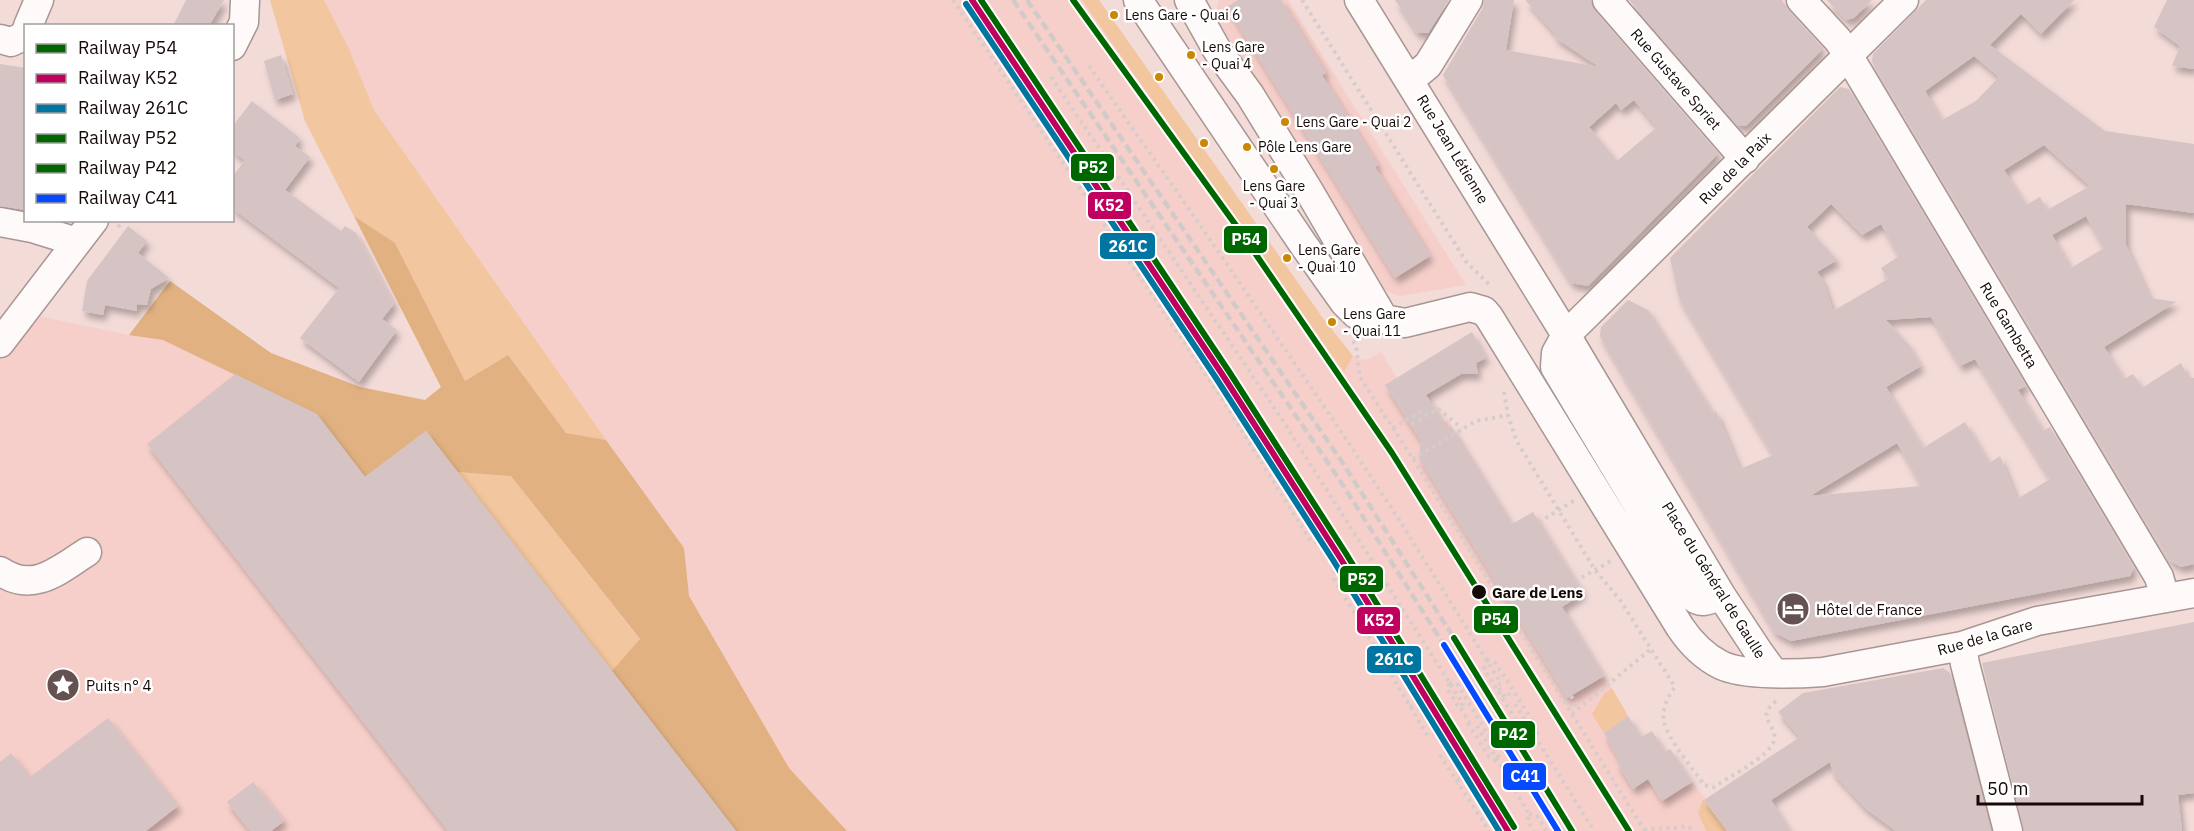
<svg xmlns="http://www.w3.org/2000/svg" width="2194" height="831" viewBox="0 0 2194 831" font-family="'IBM Plex Sans',sans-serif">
  <defs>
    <filter id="shadow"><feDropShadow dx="3.5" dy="6" stdDeviation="3" flood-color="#0004"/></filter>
  </defs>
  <rect width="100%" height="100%" fill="#f3dbd8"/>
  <!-- built -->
  <path fill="#f6cfca" d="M270,0H1099L1322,317L1353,356L1361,360L1368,359L1381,352L1403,388L1472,332L1486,358L1476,363L1477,373L1461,374L1436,389L1429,398L1423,397L1409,424L1412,427L1437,412L1444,422L1448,420L1512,524L1519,521L1569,601L1562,608L1641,737L1665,751L1670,749L1692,782L1706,799L1703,800V825L1706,831H0V343L24,313L129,335L170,281L271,353L360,387L425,401L441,387L305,121Z
    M1219,0H1288L1466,285L1400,296L1388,292L1379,286L1221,26L1215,14Z"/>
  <!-- green -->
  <path fill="#f2c69e" d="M270,0H324L349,49L374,110L606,440L566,433L508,355L465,381L395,243L354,216L305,121Z
    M1082,0H1099L1322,317L1353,356L1344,372Z
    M457,472L511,476L640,640L612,671Z
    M1612,688L1628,716L1604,733L1592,714L1604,694Z
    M1703,800H1704L1727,831H1706L1698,813Z"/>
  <!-- forest -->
  <path fill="#e1b181" d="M354,216L395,243L465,381L508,355L566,433L606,440L684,548L689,596L789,768L847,831H736L612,671L640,639L511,476L457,472L426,431L365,477L316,414L163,340L129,335L170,281L271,353L360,387L425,400L441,387Z"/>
  <!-- building -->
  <path fill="#d6c3c4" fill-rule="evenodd" filter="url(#shadow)" d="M186,0H224L209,26H173Z
    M1238,0H1281L1326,73L1322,75L1378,165L1375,167L1430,256L1395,278L1227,7Z
    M1395,0H1449L1428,33H1417Z
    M1484,0H1514L1506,50L1599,67L1554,37L1556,35L1525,0H1591L1595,11L1717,152V155L1588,286L1571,283L1443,75L1482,9ZM1634,100L1657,127L1617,161L1589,127L1616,103L1621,110Z
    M1629,0H1782L1789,11L1821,46L1820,52L1746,126L1737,125Z
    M1827,0H1872L1854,18L1846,20Z
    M1926,0H2074L2041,34L2021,14L1990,45L2105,131L2194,144V213L2126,204V245L2150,298L2176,302L2104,347L2124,379L2133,374L2142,388L2181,363L2188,378H2194V564L2181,567L2170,561L1872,62L1873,54ZM1974,56L1999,77L1976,101L1942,120L1925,91ZM2044,145L2090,186L2047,210L2040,197L2026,205L2004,170ZM2086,216L2104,248L2071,268L2052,235Z
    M2167,0H2194V69L2172,66L2180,46L2154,27Z
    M281,55L293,94L275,100L264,61Z
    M0,64L26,68V210L0,206Z
    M1840,87L1849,89L2026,386L2018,390L2043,431L2050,427L2134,568L2130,576L1791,641L1775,633L1600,336L1601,327L1628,300L1648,310L1713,413L1716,411L1740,469L1773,455L1679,298L1670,258ZM1831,204L1862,235L1881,224L1899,256L1881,268L1888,279L1833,311L1822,279L1817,272L1837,260L1807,227ZM1931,317L1960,366L1975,359L2050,479L2017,499L2000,456L1989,463L1965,422L1923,448L1886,387L1921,366L1908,344L1886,320ZM1897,443L1922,486L1810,496Z
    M252,101L300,138L295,146L310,157L285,190L341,231L345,226L356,233L394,304L382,319L397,330L359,382L300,338L339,288L232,208V177L245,160L232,151V127Z
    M128,226L147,241L138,253L169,278L151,289L147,305L137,304V311L105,305L103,315L82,311L87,281Z
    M1472,332L1486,358L1476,363L1478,374H1461L1426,395L1447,428L1451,426L1512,524L1533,512L1583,593L1562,607L1604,676L1567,698L1419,458L1421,441L1385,385Z
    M235,374L317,414L365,477L426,431L736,831H448L147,444Z
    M2194,622V793L2178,795L2182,831H2024L1982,663Z
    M1943,668L1950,673L1991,831H1896L1866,809L1833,773L1830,762L1771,800L1790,831H1727L1704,800L1800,737L1778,712L1803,693Z
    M1628,716L1641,737L1652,731L1665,752L1670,749L1692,782L1662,801L1648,779L1633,789L1617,763L1620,761L1604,733Z
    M108,718L178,806L146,831H0V762L11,753L30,777Z
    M253,782L284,821L271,831H250L227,802Z"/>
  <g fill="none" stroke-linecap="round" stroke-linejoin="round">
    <!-- minor casing -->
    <g stroke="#a79693" stroke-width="31">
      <path id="minor" d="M1138,0L1303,244L1344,302L1356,314L1372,321L1384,319L1405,323L1470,307L1484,311L1489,317L1680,627C1690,642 1705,657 1721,665C1744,676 1798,674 1823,672L1962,646L2037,621L2194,593
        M1189,0L1217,50L1250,95L1309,191L1384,319
        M1359,0L1566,335L1721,595L1758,651L1774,673
        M1607,0L1745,159
        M1801,0L1838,40L1848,55L2159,577L2165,598
        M28,26L39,0
        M0,39L11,42L24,36L26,31
        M232,46L244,22L245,0
        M1410,80L1428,65L1468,0
        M0,222L32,228L77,242
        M0,343L94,220
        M0,571C33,594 59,570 87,552
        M1721,595C1711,599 1702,605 1693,597L1555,367L1556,353L1566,335L1904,0
        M1962,646L1965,664L2008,831"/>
    </g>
    <!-- path -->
    <path stroke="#d4cdcc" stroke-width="4" stroke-dasharray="3 4.5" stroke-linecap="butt" d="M953,0L1222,399L1311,542H1318L1335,571L1334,579L1429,738
      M1302,0L1467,263L1492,287
      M1089,66L1189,209L1334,421L1398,518L1501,683L1497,685L1507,701
      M1051,77L1279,415L1463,704L1459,706L1470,723
      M118,227L123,220
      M1353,341C1360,352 1356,366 1361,379L1413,459L1645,831
      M1504,392L1508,415L1516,440L1595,570L1620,600L1675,687C1668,695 1661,711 1664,722C1667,738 1694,770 1704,785L1714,787C1727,778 1771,756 1774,740C1778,725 1752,717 1779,699
      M1412,424L1438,409L1462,428
      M1393,428L1426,408
      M1413,459L1476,421L1508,415
      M1539,522L1575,500
      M1575,581L1611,561
      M1487,659L1484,669L1526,736L1536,739
      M1487,659L1495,663L1508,682L1537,728V739
      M1449,683L1458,685L1498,751L1499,761
      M1449,683L1448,690L1460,709
      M1508,693L1511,698
      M1571,696L1579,708
      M1515,704L1594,831
      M1410,706L1420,709L1460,774L1458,785
      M1572,714L1651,649
      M1468,723L1489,757L1498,762
      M1477,726L1529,814L1528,821L1534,831
      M1440,755L1489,831
      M1529,814L1537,816L1546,831
      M1644,829L1675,828L1687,826L1695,831"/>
    <!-- minor -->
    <use href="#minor" stroke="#fdfaf9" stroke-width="28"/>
    <!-- rail -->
    <path stroke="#d1cac9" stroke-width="4.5" stroke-dasharray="9 4.5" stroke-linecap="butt" d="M1013,0L1339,479L1444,645
      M1027,0L1342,462L1454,638"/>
    <!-- rail-1 casing -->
    <g stroke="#fff" stroke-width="10">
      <path id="rail-1" d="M1073,0L1235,224L1392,453L1629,831"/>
    </g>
    <!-- rail-2 casing -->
    <g stroke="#fff" stroke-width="10">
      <path id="rail-2" d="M972,0L1222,374L1339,556L1508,831"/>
    </g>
    <!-- rail-3 casing -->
    <g stroke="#fff" stroke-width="10">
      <path id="rail-3" d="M966,4L1216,378L1333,560L1499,831"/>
    </g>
    <!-- rail-4 casing -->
    <g stroke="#fff" stroke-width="10">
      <path id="rail-4" d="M981,0L1228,370L1345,552L1514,827"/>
    </g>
    <!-- rail-5 casing -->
    <g stroke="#fff" stroke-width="10">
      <path id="rail-5" d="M1454,638L1572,831"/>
    </g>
    <!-- rail-6 casing -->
    <g stroke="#fff" stroke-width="10">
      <path id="rail-6" d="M1444,645L1558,831"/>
    </g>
    <!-- rail-1 -->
    <use href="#rail-1" stroke="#060" stroke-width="6"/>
    <!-- rail-2 -->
    <use href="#rail-2" stroke="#bf005f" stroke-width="6"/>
    <!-- rail-3 -->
    <use href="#rail-3" stroke="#0075a1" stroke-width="6"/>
    <!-- rail-4 -->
    <use href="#rail-4" stroke="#060" stroke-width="6"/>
    <!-- rail-5 -->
    <use href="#rail-5" stroke="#060" stroke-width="6"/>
    <!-- rail-6 -->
    <use href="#rail-6" stroke="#0749ff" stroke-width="6"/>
  </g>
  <!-- icons -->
  <defs>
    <g id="hotel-disc" transform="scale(1.725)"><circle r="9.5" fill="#635250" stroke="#fff"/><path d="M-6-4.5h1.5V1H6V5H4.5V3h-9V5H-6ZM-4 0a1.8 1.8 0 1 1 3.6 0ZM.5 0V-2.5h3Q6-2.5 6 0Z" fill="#fff"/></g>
    <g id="sight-disc" transform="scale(1.725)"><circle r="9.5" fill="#635250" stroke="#fff"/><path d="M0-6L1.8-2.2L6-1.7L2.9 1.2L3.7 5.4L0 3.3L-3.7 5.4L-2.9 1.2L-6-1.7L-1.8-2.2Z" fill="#fff"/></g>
  </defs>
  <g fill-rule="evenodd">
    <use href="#hotel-disc" x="1793" y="609"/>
    <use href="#sight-disc" x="63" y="685"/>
  </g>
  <!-- markers -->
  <g fill="#ca8701" stroke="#fff" stroke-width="2">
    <circle cx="1114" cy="15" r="5"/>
    <circle cx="1191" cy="55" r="5"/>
    <circle cx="1159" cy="77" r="5"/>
    <circle cx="1285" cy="122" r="5"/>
    <circle cx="1204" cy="143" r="5"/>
    <circle cx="1247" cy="147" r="5"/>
    <circle cx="1274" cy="169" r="5"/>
    <circle cx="1287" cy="258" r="5"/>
    <circle cx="1332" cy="322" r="5"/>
  </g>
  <circle fill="#160907" stroke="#fff" stroke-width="2" cx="1479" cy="592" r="8"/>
  <g text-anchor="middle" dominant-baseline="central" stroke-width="5" stroke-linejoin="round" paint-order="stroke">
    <!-- bus labels -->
    <g font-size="14" fill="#160907" stroke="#fff" text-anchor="start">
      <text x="1125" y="15">Lens Gare - Quai 6</text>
      <text x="1202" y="47">Lens Gare<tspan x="1202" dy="17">- Quai 4</tspan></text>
      <text x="1296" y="122">Lens Gare - Quai 2</text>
      <text x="1258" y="147">Pôle Lens Gare</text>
      <text x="1274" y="186" text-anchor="middle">Lens Gare<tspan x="1274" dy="17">- Quai 3</tspan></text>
      <text x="1298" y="250">Lens Gare<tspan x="1298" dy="17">- Quai 10</tspan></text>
      <text x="1343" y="314">Lens Gare<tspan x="1343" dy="17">- Quai 11</tspan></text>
    </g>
    <!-- street labels -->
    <g font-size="15" fill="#160907" stroke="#fff">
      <text transform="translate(1676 79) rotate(49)">Rue Gustave Spriet</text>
      <text transform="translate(1453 149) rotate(59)">Rue Jean Létienne</text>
      <text transform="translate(1735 168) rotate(-45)">Rue de la Paix</text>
      <text transform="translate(2009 325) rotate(59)">Rue Gambetta</text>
      <text transform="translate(1714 580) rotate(58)">Place du Général de Gaulle</text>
      <text transform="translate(1985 637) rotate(-16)">Rue de la Gare</text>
    </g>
    <!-- stop labels -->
    <g font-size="15" font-weight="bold" fill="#160907" stroke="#fff" text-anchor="start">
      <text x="1492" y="592">Gare de Lens</text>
    </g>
    <!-- poi labels -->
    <g font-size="15" fill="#160907" stroke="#fff" text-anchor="start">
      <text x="1816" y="609">Hôtel de France</text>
      <text x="86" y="685">Puits n° 4</text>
    </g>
  </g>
  <g stroke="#fff" stroke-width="2">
    <rect x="1070" y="153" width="45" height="29" rx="6" fill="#060"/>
    <rect x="1087" y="191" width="45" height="29" rx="6" fill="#bf005f"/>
    <rect x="1223" y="225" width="45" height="29" rx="6" fill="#060"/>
    <rect x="1099" y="232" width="57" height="28" rx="6" fill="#0075a1"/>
    <rect x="1339" y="565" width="45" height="28" rx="6" fill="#060"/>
    <rect x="1473" y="605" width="46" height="29" rx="6" fill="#060"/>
    <rect x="1356" y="606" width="45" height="29" rx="6" fill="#bf005f"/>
    <rect x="1366" y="645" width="56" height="29" rx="6" fill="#0075a1"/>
    <rect x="1490" y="720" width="46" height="29" rx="6" fill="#060"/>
    <rect x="1502" y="762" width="45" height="29" rx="6" fill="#0749ff"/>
  </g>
  <g font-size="16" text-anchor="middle" font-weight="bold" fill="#fff">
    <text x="1093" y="173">P52</text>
    <text x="1109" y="211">K52</text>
    <text x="1246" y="245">P54</text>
    <text x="1128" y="252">261C</text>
    <text x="1362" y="585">P52</text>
    <text x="1496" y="625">P54</text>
    <text x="1379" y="626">K52</text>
    <text x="1394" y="665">261C</text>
    <text x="1513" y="740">P42</text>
    <text x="1525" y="782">C41</text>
  </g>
  <!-- legend -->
  <rect x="24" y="24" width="210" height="198" fill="#ffffff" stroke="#a29d9c" stroke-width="1.5"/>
  <rect x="36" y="44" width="30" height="9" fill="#006600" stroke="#a29d9c" stroke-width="1.5"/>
  <text x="78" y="54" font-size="18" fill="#160907">Railway P54</text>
  <rect x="36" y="74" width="30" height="9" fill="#bf005f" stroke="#a29d9c" stroke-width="1.5"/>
  <text x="78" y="84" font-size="18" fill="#160907">Railway K52</text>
  <rect x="36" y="104" width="30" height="9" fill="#0075a1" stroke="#a29d9c" stroke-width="1.5"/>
  <text x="78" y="114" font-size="18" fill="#160907">Railway 261C</text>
  <rect x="36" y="134" width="30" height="9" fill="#006600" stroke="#a29d9c" stroke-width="1.5"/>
  <text x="78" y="144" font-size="18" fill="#160907">Railway P52</text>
  <rect x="36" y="164" width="30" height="9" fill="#006600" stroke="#a29d9c" stroke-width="1.5"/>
  <text x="78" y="174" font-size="18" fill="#160907">Railway P42</text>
  <rect x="36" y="194" width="30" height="9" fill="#0749ff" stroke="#a29d9c" stroke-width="1.5"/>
  <text x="78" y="204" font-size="18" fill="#160907">Railway C41</text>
  <!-- scale -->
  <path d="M1978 795v9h164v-9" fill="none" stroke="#160907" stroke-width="3"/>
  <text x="1987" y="795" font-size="18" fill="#160907" stroke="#ffffff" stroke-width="4.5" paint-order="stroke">50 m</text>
</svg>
